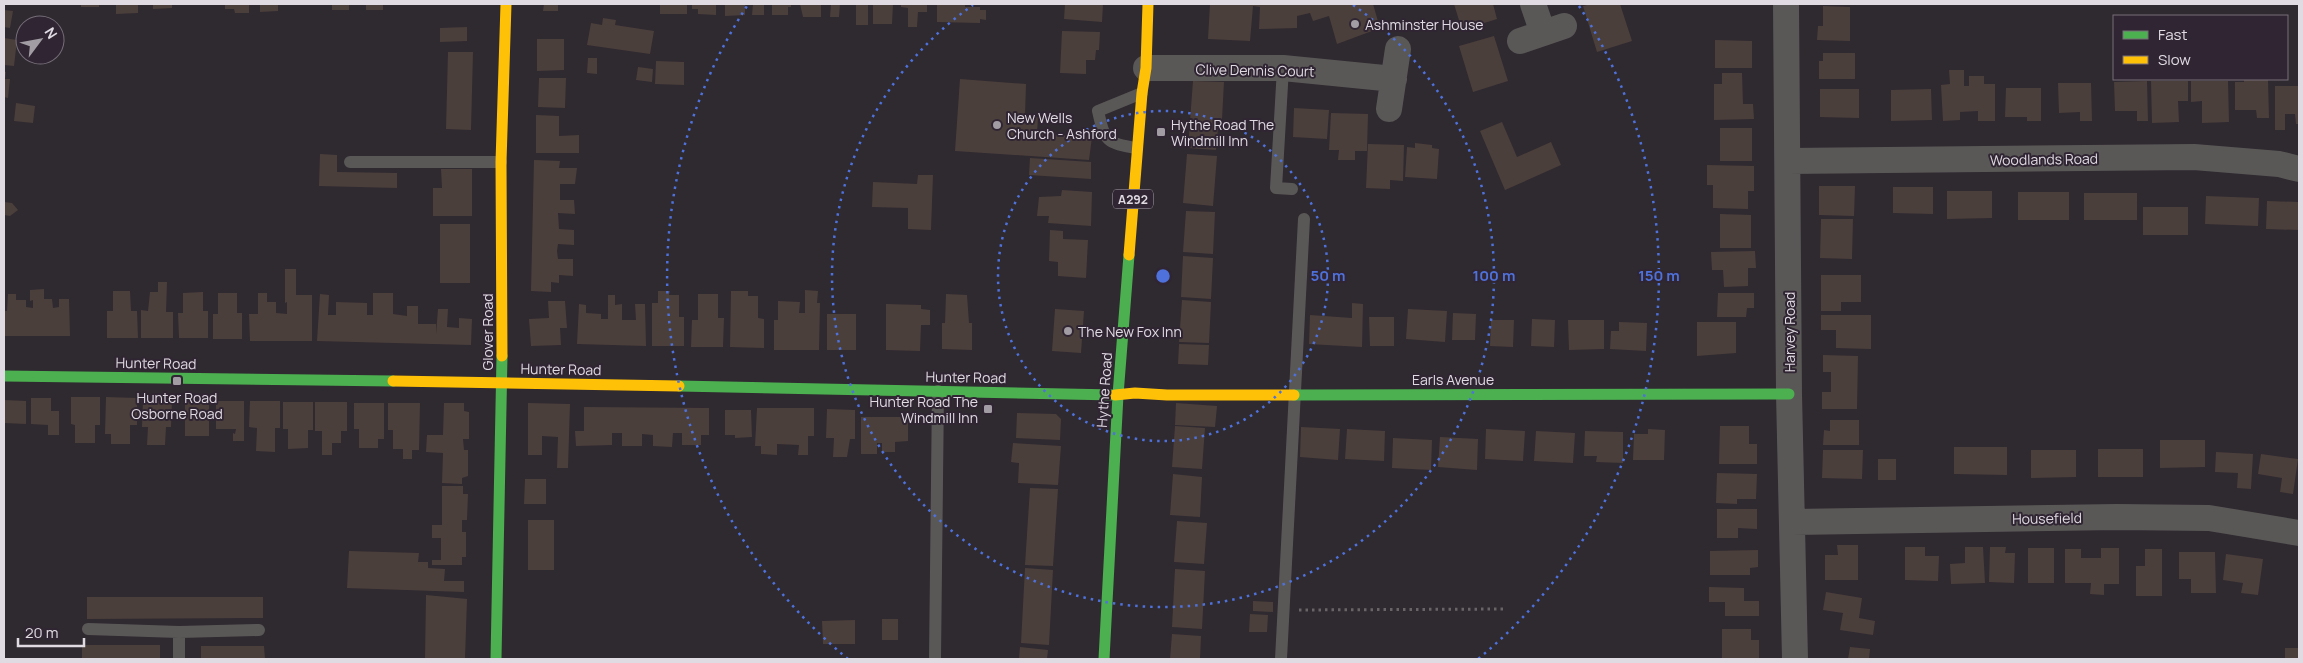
<svg xmlns="http://www.w3.org/2000/svg" width="2303" height="663" viewBox="0 0 2303 663" font-family="Manrope,sans-serif">
  <rect width="100%" height="100%" fill="#2f2930"/>
  <!-- building -->
  <path fill="#4b3f3b" d="M81,4H99V7H81Z
    M116,4H138V13L116,14Z
    M153,4H172V8L153,9Z
    M225,4H249V13H235L234,9H225Z
    M260,4H278V11L260,12Z
    M332,4H349V10H332Z
    M366,4H383V10H366Z
    M544,4H558V11H543Z
    M660,4H687V14H660Z
    M692,4H716V15L698,14V9H692Z
    M725,4H745V15L725,16Z
    M753,4H764V15H752Z
    M772,4H791V7H788V15H772Z
    M800,4H821V17H803Z
    M831,4H840L839,17H830Z
    M856,4H868V25H856Z
    M873,4H893L892,24H873Z
    M901,4H927V12H918L917,27H908V8L901,7Z
    M937,4H965V7H980V10H986V20L980,19V23L937,22Z
    M1065,4H1103L1102,22L1064,19Z
    M1210,4H1373L1380,28L1337,44L1329,16L1313,21L1310,13L1297,16V28L1259,29L1260,7L1253,6L1250,41L1208,39Z
    M1454,4H1493L1497,19L1462,30Z
    M1591,4H1620L1632,41L1597,52L1583,6Z
    M1823,6L1850,7V41L1817,40L1818,26H1823Z
    M4,10L13,11L10,28L4,27Z
    M603,18L616,20L615,25L654,31L650,54L587,45L591,23L602,25Z
    M467,27V41L440,42V28Z
    M1062,31L1100,32L1099,50H1096L1095,60H1086V74L1060,73Z
    M1494,36L1508,81L1473,92L1459,46Z
    M4,38L17,40L14,66L4,65Z
    M537,39H564V70L537,71Z
    M1715,40L1752,41V68H1715Z
    M448,52H473L471,130L446,129Z
    M1823,53H1855V79H1819V61H1823Z
    M588,58H597V74L587,73Z
    M656,61L684,62V85L655,84Z
    M638,67L653,69L652,82L636,80Z
    M1949,70H1964V86H1969V76H1984V84H1995V121H1978V111L1960,112V120L1943,121L1941,85L1950,84Z
    M4,72H6L5,79H10L8,98L4,97Z
    M1722,73H1742L1743,104H1753L1754,119L1714,120V84H1722Z
    M539,78H566L565,108L538,107Z
    M960,79L1026,84L1025,116L1038,117L1037,134L1092,137L1089,160L955,151Z
    M2244,79L2268,80L2269,118H2257L2256,110H2235V82H2244Z
    M1193,81L1224,82L1222,119L1219,118L1216,150L1188,148Z
    M2147,81L2148,121H2137V111H2115L2114,82Z
    M2151,81H2188V101H2178L2179,122L2152,123Z
    M2191,81H2228L2229,122L2202,123V101L2191,102Z
    M2058,83H2091L2092,121H2080V112L2059,113Z
    M2275,86H2299V124H2296L2295,114H2285V130H2275Z
    M2006,88H2041V121H2027V117H2005Z
    M1820,89H1859V118L1820,117Z
    M1931,89L1932,120L1891,121V90Z
    M16,103L35,106L33,123L14,121Z
    M1294,108L1329,110L1327,139L1293,137Z
    M1331,113L1368,114L1367,151H1355V160H1338L1339,150H1329Z
    M536,115L559,116V136L579,135V153H536Z
    M1502,122L1517,157L1551,142L1561,165L1505,190L1480,131Z
    M1720,128H1752V161H1720Z
    M1415,143L1432,145V148L1439,149L1437,179L1405,177L1407,147L1415,148Z
    M1368,144L1404,145L1403,181L1390,180V189L1366,188Z
    M320,154L337,155V172L397,173V188L319,186Z
    M1187,154L1217,156L1213,206L1183,203Z
    M1030,158L1091,162V179L1029,175Z
    M534,160L560,161L559,168H577L575,184H560V200H574L575,214L558,213L559,229L574,230V245L558,244L557,251L558,259H573V276L559,275V283L551,282V292L531,291Z
    M1707,165L1754,166V191H1748V209L1713,208V185H1707Z
    M441,169H472V216H433V188H442Z
    M918,175H933L931,230L908,229V208L872,207L873,182L917,184Z
    M1819,186H1855L1854,216L1819,215Z
    M1893,187H1933V214L1893,213Z
    M1062,190L1092,192L1091,226L1048,223L1049,216H1037L1039,197L1061,196Z
    M1947,191H1992V218L1947,219Z
    M2018,192H2069V220H2018Z
    M2084,193H2137V220H2084Z
    M2206,196L2259,198L2258,226L2205,224Z
    M2267,201L2299,202V230L2266,229Z
    M4,202L12,203L18,210L10,216L4,215Z
    M2143,207H2188V235H2143Z
    M1186,211L1215,212L1213,254L1183,252Z
    M1720,214L1751,215V248H1720Z
    M1821,219H1853L1852,259L1820,258Z
    M440,224H470V283H440Z
    M1050,230L1063,231V239L1088,240L1086,278L1058,276V262L1049,261Z
    M1755,251L1756,268H1748V286L1724,287L1723,270H1712L1711,252Z
    M1183,256L1213,258L1211,299L1181,297Z
    M285,269H296V295H312V341H250L249,314H258V293H267V302H276V313L287,314V302L285,303Z
    M1821,275H1861V302H1841V311H1821Z
    M158,282H167L166,312H173V338H141V310L148,311L150,292H158Z
    M44,289V299H52L53,308L59,307V299H69L70,336H4V311H7L8,294H16V300H26V307L33,308V300L30,301V290Z
    M805,290L818,291L817,303H820L819,350H774V320H778V301L800,302L799,313H805Z
    M113,291H130L131,311H137L138,338H107V311H113Z
    M658,291H670L669,295H679V317H684V346H652V303H658Z
    M731,291H748V296H758V318L764,319V348L730,347Z
    M203,292V311H208V338H179L178,313H183V293Z
    M218,293H237V313H242V339H213V314H218Z
    M373,293H393V314L407,316V306H418V324H436V334L438,309H448L447,327L459,328V318L472,319L471,345L317,341L320,294L329,295L328,315H336V302L367,303V315H373Z
    M1718,293H1754V308H1747L1746,317H1717Z
    M698,294H718V318H724L723,347H691L692,320H698Z
    M946,294L967,295L969,323H972V350L942,349V323H945Z
    M608,295H615V305L622,304V320H636L635,304H645L646,346L577,344L579,304L586,305V313L601,314V319H608Z
    M1182,300L1211,302L1209,343L1179,342Z
    M548,301H565L567,328H560L561,345L531,346L529,319L549,318Z
    M1352,303L1363,304L1362,347L1309,344L1310,315L1352,318Z
    M886,304L921,305V309L930,310V325H921L920,351L886,350Z
    M1055,309L1084,311L1081,353L1052,351Z
    M1408,309L1447,311L1445,342L1406,339Z
    M1453,313L1476,314L1475,340H1452Z
    M827,314H856V350H827Z
    M1821,315H1871V349L1836,348V330H1821Z
    M1369,317H1394V346H1370Z
    M1532,319L1555,320L1554,347L1531,346Z
    M1491,320H1514L1513,347L1490,346Z
    M1568,320H1604V349L1569,350Z
    M1619,322L1647,323L1646,351L1610,349L1611,331H1619Z
    M1697,322H1736V353L1697,356Z
    M1179,344L1209,345L1208,365L1178,364Z
    M1823,355L1858,356L1857,409H1822V392H1831V372H1823Z
    M71,397H100V425H95V443H75V425L71,424Z
    M106,397L137,398V425H130V444H111V434H105Z
    M31,398H51V411H59V435H48V425L31,424Z
    M4,400L26,401V424L4,423Z
    M143,401H172L171,427H166L165,445H147L148,427H142Z
    M185,401H209V436H185Z
    M216,401H244V441H233V433L235,434L236,429H216Z
    M250,401H280V428H275V452L256,451L257,428L249,427Z
    M283,402H313V430H308V448L288,449V429H283Z
    M315,402H347V431H341V443H332V455H322V431H315Z
    M354,403H384V439H378V448H359V429H354Z
    M388,403H420L419,450H412V459H403V449H393V430H388Z
    M444,403H464V411L469,412V439H463L464,450H468V476L462,478V484L442,483L443,453L426,452L427,435H443Z
    M528,403L570,404L568,468H557L558,437L542,436V455H528Z
    M1176,403L1217,406L1215,427L1175,425Z
    M584,407L709,408V435H701V445H682V433H673L672,447L653,446V435L642,434V446H622V433H612V445L576,446L575,431H584Z
    M757,408H814V436H808V455H798L799,445L777,444V455L761,454V446H755Z
    M827,409L855,410V439H850L847,457H833L834,438H826Z
    M725,410H751L752,437L735,438V435H725Z
    M1017,413L1056,414L1061,419L1060,440L1016,438Z
    M861,417H908V441L895,442V452H882V443H877V454H861Z
    M1830,420H1859V445H1823L1824,430L1830,431Z
    M1175,426L1205,428L1202,469L1172,467Z
    M1720,426H1749V444H1757V464H1719Z
    M1301,427L1340,429L1338,460L1300,457Z
    M1347,429L1385,431L1384,461L1345,459Z
    M1486,429L1525,431L1523,461L1485,459Z
    M1648,429L1665,430L1664,460H1633L1634,434H1648Z
    M1536,431L1575,433L1573,463L1534,461Z
    M1585,431L1623,432V463L1596,462L1597,456H1584Z
    M1440,437L1478,439L1477,470L1438,467Z
    M1393,438L1432,440L1431,470L1392,468Z
    M2160,440H2205V467L2160,468Z
    M1013,443L1061,446L1058,485L1018,483L1019,463L1011,462Z
    M1954,447H2007V475L1954,474Z
    M2098,449H2143V477H2098Z
    M1823,450H1863L1862,479L1822,478Z
    M2031,450H2076V477L2031,478Z
    M2216,452L2253,454L2251,489L2237,488L2238,473L2215,472Z
    M2261,454L2298,459L2293,494L2280,492L2282,478L2258,474Z
    M1878,459H1896V480H1878Z
    M1717,473L1757,474L1756,499H1737V504L1716,503Z
    M1173,474L1202,477L1200,517L1170,515Z
    M525,479H546V504H524Z
    M442,486H463V494H468L467,520H462V532H466V557H462V565H432V560H441V538H432V525H442Z
    M1030,488L1058,489L1053,566L1025,565Z
    M1717,509H1757V529L1738,528V538H1717Z
    M528,520H554V570H528Z
    M1177,521L1207,523L1204,564L1174,562Z
    M1837,545H1858V580H1825V555H1838Z
    M1905,547H1925V556H1939L1938,581L1905,580Z
    M1965,547H1983L1985,583L1951,584L1950,564L1965,563Z
    M1990,547H2006L2005,553H2015L2014,583L1989,582Z
    M2028,548H2054V583H2028Z
    M2101,548H2119V584H2104V595L2090,594L2091,583H2065V549H2081V558H2101Z
    M2145,549H2162V596H2136V566H2145Z
    M1758,550V567L1750,568V575H1710V551Z
    M349,551L419,553L418,562H428V568L445,569L444,581H464V592L347,588Z
    M2179,552H2215L2216,593H2191V579H2179Z
    M2226,554L2263,559L2258,595L2241,593L2243,583L2223,580Z
    M1025,568L1053,570L1049,645L1021,643Z
    M1175,569L1205,571L1202,629L1172,627Z
    M1709,587L1744,588V601H1759V616H1725V602H1709Z
    M1826,592L1862,598L1859,618L1875,621L1873,635L1840,630L1843,613L1823,610Z
    M426,595L467,599L465,659H425Z
    M87,597H263V618L87,619Z
    M1253,601L1273,602V612L1253,611Z
    M1250,614L1268,615L1267,632H1249Z
    M882,619H898V640H882Z
    M855,620V644H823L822,621Z
    M1722,629H1751V640H1759V659H1722Z
    M1172,634L1201,636L1200,659H1170Z
    M82,645H160V659H82Z
    M201,646H264L265,659H201Z
    M1020,647L1048,650L1047,659H1019Z
    M1850,647L1870,649L1869,659H1848Z
    M2285,648H2299V659H2285Z"/>
  <g fill="none" stroke-linecap="round" stroke-linejoin="round">
    <!-- path -->
    <path stroke="#696567" stroke-width="3" stroke-dasharray="2.5 4" stroke-linecap="butt" d="M1299,610L1505,609"/>
    <!-- lane -->
    <path stroke="#5a5857" stroke-width="12" d="M1283,68L1276,188L1292,189
      M1137,148C1106,143 1105,142 1098,111L1142,93
      M350,162H501
      M88,629L179,632L259,630
      M179,659V632
      M935,659L938,391
      M1281,659L1304,219"/>
    <!-- street -->
    <path stroke="#5a5857" stroke-width="26" d="M1533,4L1543,33
      M1786,4L1789,394L1795,659
      M1520,41L1564,26
      M1146,68H1283L1394,79
      M1389,109L1398,49
      M1788,161L2194,157L2279,164L2299,169
      M1793,522L2117,517L2209,518L2299,533"/>
    <!-- fast -->
    <path stroke="#4caf50" stroke-width="11" d="M4,376L393,381
      M679,386L1115,395
      M1294,395L1789,394
      M496,659L502,356
      M1104,659L1118,395L1129,255"/>
    <!-- slow -->
    <path stroke="#ffc107" stroke-width="11" d="M1129,255L1142,93L1146,68L1148,4
      M502,356L501,162L506,4
      M393,381L679,386
      M1115,395L1135,393L1167,395H1294"/>
  </g>
  <!-- distance rings -->
  <g fill="none" stroke="#4e71db" stroke-width="2.5" stroke-dasharray="2.5 5">
    <circle cx="1163" cy="276" r="165"/>
    <path d="M1353 5A331 331 0 1 1 973 5"/>
    <path d="M848 659A496 496 0 0 1 747 6M1579 6A496 496 0 0 1 1478 659"/>
  </g>
  <!-- markers -->
  <g fill="#a29ca4" stroke="#302633" stroke-width="2">
    <circle cx="1355" cy="24" r="5"/>
    <circle cx="997" cy="125" r="5"/>
    <rect x="1156" y="127" width="10" height="10" rx="2.5"/>
    <circle cx="1068" cy="331" r="5"/>
    <rect x="172" y="376" width="10" height="10" rx="2.5"/>
    <rect x="983" y="404" width="10" height="10" rx="2.5"/>
  </g>
  <g text-anchor="middle" dominant-baseline="central" stroke-width="4" stroke-linejoin="round" paint-order="stroke">
    <!-- shield labels -->
    <rect fill="#302633" stroke="#aba4ae" stroke-width="1" x="1113" y="189.5" width="40" height="19" rx="4"/>
    <g font-size="12" font-weight="bold" fill="#e0dae3">
      <text x="1133" y="199">A292</text>
    </g>
    <!-- poi labels -->
    <g font-size="14" fill="#e0dae3" stroke="#302633" text-anchor="start">
      <text x="1365" y="24">Ashminster House</text>
      <text x="1007" y="117">New Wells<tspan x="1007" dy="16">Church - Ashford</tspan></text>
      <text x="1171" y="124">Hythe Road The<tspan x="1171" dy="16">Windmill Inn</tspan></text>
      <text x="1078" y="331">The New Fox Inn</text>
      <text x="177" y="397" text-anchor="middle">Hunter Road<tspan x="177" dy="16">Osborne Road</tspan></text>
      <text x="978" y="401" text-anchor="end">Hunter Road The<tspan x="978" dy="16">Windmill Inn</tspan></text>
    </g>
    <!-- street labels -->
    <g font-size="14" fill="#e0dae3" stroke="#302633">
      <text transform="translate(1255 70) rotate(1)">Clive Dennis Court</text>
      <text transform="translate(2044 159) rotate(-1)">Woodlands Road</text>
      <text transform="translate(487 332) rotate(-90)">Glover Road</text>
      <text transform="translate(1789 332) rotate(-90)">Harvey Road</text>
      <text transform="translate(156 363) rotate(1)">Hunter Road</text>
      <text transform="translate(561 369) rotate(1)">Hunter Road</text>
      <text transform="translate(966 377) rotate(1)">Hunter Road</text>
      <text x="1453" y="379">Earls Avenue</text>
      <text transform="translate(1104 390) rotate(-86)">Hythe Road</text>
      <text transform="translate(2047 518) rotate(-1)">Housefield</text>
    </g>
  </g>
  <circle cx="1163" cy="276" r="8" fill="#4e71db" stroke="#302633" stroke-width="2.5"/>
  <g font-size="15" text-anchor="middle" font-weight="bold" fill="#4e71db" stroke="#302633" stroke-width="4" stroke-linejoin="round" paint-order="stroke">
    <text x="1328" y="281">50 m</text>
    <text x="1494" y="281">100 m</text>
    <text x="1659" y="281">150 m</text>
  </g>
  <!-- border -->
  <rect width="2303" height="663" fill="none" stroke="#e0dae3" stroke-width="10"/>
  <!-- legend -->
  <rect x="2113" y="15" width="175" height="65" fill="#302633" stroke="#766e79"/>
  <rect x="2123" y="31" width="25" height="8" fill="#4caf50" stroke="#766e79"/>
  <text x="2158" y="40" font-size="15" fill="#e0dae3">Fast</text>
  <rect x="2123" y="56" width="25" height="8" fill="#ffc107" stroke="#766e79"/>
  <text x="2158" y="65" font-size="15" fill="#e0dae3">Slow</text>
  <!-- north arrow -->
  <g transform="translate(40 40) rotate(58)"><circle r="24" fill="#302633" stroke="#766e79"/>
  <path d="M0-4L9 19L0 12L-9 19Z" fill="#a29ca4"/>
  <text y="-8" font-size="14" font-weight="bold" text-anchor="middle" fill="#e0dae3">N</text>
  </g>
  <!-- scale -->
  <path d="M18 638v8h66v-8" fill="none" stroke="#e0dae3" stroke-width="2.5"/>
  <text x="25" y="638" font-size="15" fill="#e0dae3" stroke="#302633" stroke-width="4" paint-order="stroke">20 m</text>
</svg>
